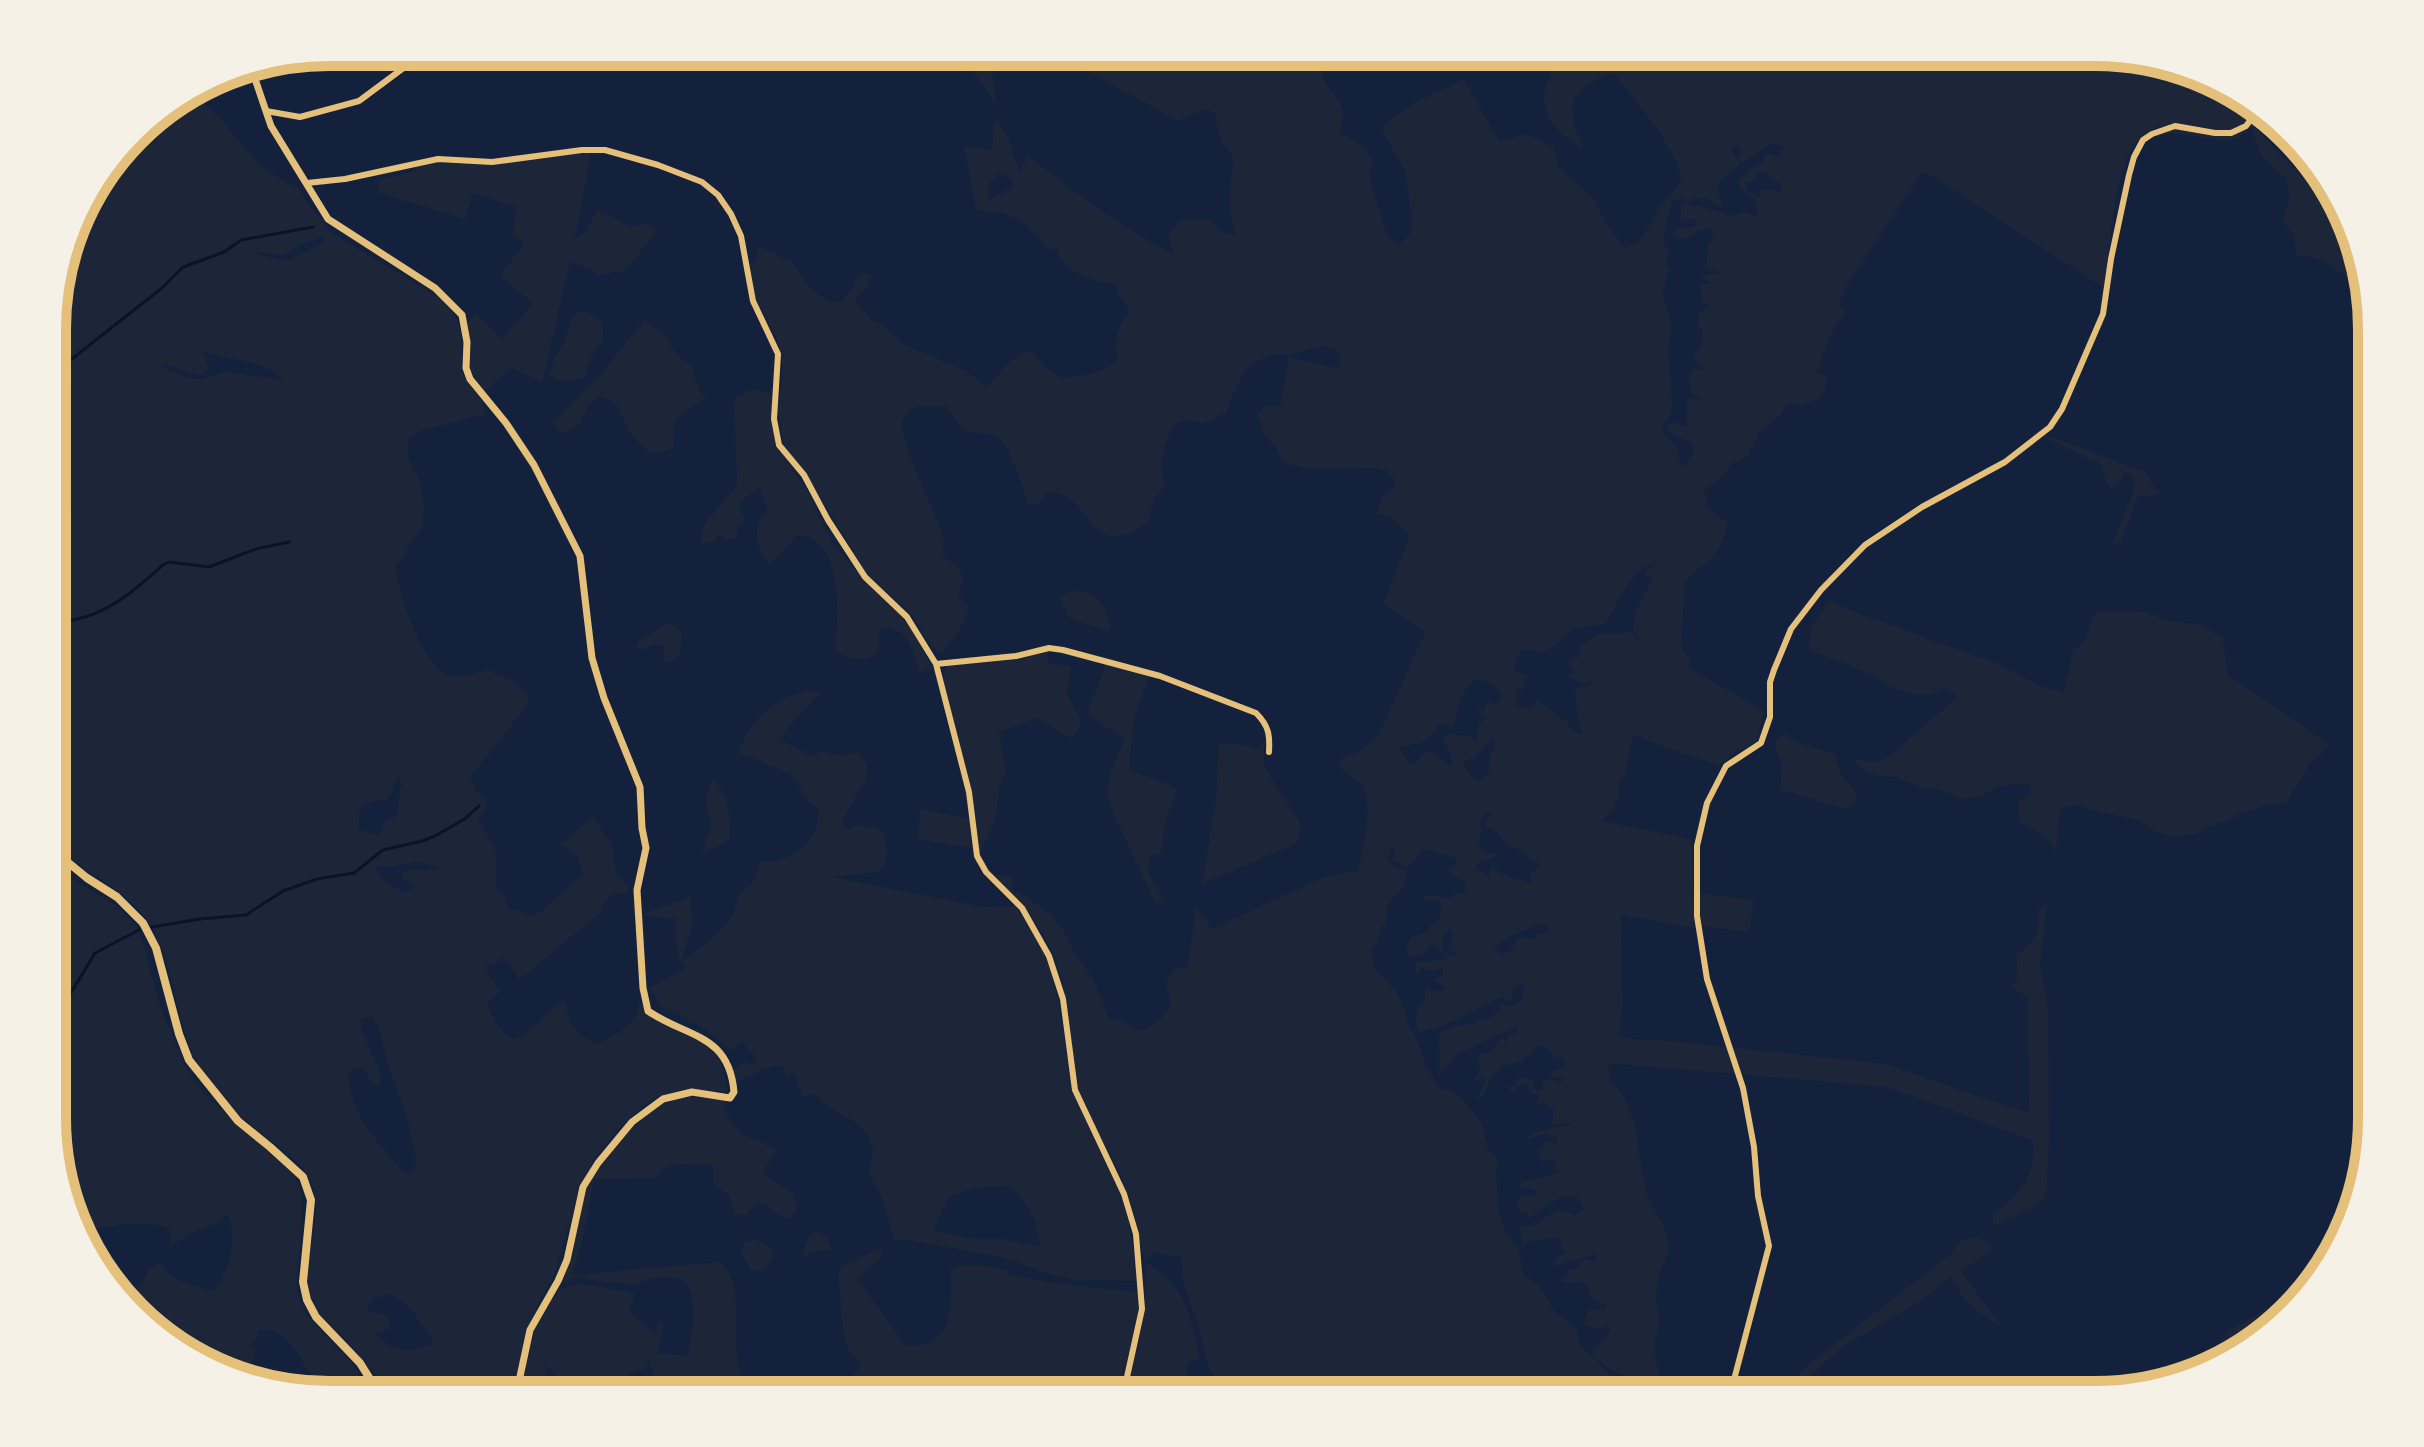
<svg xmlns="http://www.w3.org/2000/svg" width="2424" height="1447" viewBox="0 0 2424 1447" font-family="'Asap Condensed',sans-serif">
  <rect width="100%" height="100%" fill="#14213d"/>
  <!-- green -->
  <path fill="#1d2539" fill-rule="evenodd" d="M971,52H999L992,73L997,106L973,71Z
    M1052,52H1327C1312,89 1340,88 1343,113C1343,119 1341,127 1340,133L1363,146L1373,160L1369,178L1387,235L1399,245L1411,233L1412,218L1405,171L1381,127L1416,102L1464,79L1499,142L1525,134L1554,147L1558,166L1594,199L1608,227L1625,248L1637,243L1652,222L1660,204L1670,196L1681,180L1678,165L1660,132L1614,73C1567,90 1565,104 1583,149C1575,143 1563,137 1557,129C1532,99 1546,71 1573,52H2095L2234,89L2256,118L2253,126L2340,217L2365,292C2346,276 2323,255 2296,255L2294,236L2283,220L2289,199L2286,177C2264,163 2257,152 2252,126L2239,138L2225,140L2171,133L2163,135L2166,124C2152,129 2139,135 2132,149C2116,175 2107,255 2104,288L1927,173H1922L1844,290L1839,305L1846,312L1831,334L1816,373L1828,377C1825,400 1809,407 1787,404L1780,416L1760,432L1748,456L1732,464L1713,485L1704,490L1708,508L1728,523C1717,562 1710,556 1685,582L1681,646L1691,662L1687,667L1764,711L1757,741L1735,752L1718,766L1633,735L1625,775L1619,781C1621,796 1614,811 1603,821L1691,839L1695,928L1621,915L1622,1007L1619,1038L1668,1041L1886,1064L2029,1113L2028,997L2010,987L2018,978L2016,955C2033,943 2042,932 2038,911L2047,904L2040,964L2048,1008L2049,1145L2046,1196L2036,1206L1998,1225L1993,1223V1215C2022,1192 2034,1179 2034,1141L1888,1087L1608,1063L1610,1081C1642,1108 1636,1161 1648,1197C1654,1213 1667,1225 1668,1243C1669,1253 1664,1263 1660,1272C1657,1279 1657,1289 1656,1297C1656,1311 1665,1326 1654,1338L1656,1362L1661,1381L1684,1395H1628L1632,1380L1609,1369L1592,1355V1350L1608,1335L1610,1326L1596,1329L1584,1325L1588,1310H1604L1607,1305C1582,1298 1595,1295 1584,1282L1564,1283L1559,1280L1569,1274L1566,1270L1575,1269L1586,1259L1592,1261L1597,1260L1596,1254L1555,1266L1552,1263L1565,1251L1561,1249V1242L1557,1237L1530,1241L1523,1246L1520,1225L1536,1226C1548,1215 1556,1206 1575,1215L1584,1209L1582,1203L1571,1194C1554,1199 1541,1212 1527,1219L1528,1213H1523L1516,1204L1517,1198L1538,1194L1535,1190L1518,1186L1522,1181L1552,1176L1560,1171L1555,1168L1556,1162L1548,1159L1545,1163L1540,1160L1539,1152L1546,1140L1557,1145L1556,1136L1541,1135L1525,1140C1539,1126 1555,1131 1572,1123L1551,1125L1553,1122V1110L1544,1101L1534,1106L1540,1096L1529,1092L1527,1083L1517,1085L1515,1091H1510L1508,1087L1515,1085L1519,1078L1533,1080V1089L1542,1091L1543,1082L1548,1079L1563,1082V1079L1552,1077L1551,1071L1566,1067L1562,1057L1555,1058L1544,1045L1538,1046L1521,1062L1501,1066L1490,1080L1483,1096L1477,1098L1485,1083L1483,1078L1471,1082L1480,1072L1477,1054L1492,1052L1499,1040L1504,1039V1044L1510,1035L1516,1032L1517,1026L1458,1054L1438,1076C1442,1060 1437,1048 1440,1033L1461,1025L1474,1024L1477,1020L1491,1018L1501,1009L1500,1003C1504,1003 1507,1006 1510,1006C1520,1005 1525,995 1524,986L1520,983C1508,989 1515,993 1511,1002L1501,997C1475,1010 1448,1027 1418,1032C1415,1020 1415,1008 1425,999V988L1427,987L1431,991H1441L1445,987L1435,981L1437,977L1443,975V968L1435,971L1422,968L1416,975V962L1442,960L1457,954L1449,948L1454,936L1450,928L1442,939L1444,955L1434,944L1428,947L1427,954L1410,957L1406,947L1412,936L1428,933L1429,926L1435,923L1442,913L1440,901L1419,900L1427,895L1452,898L1453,894L1464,893L1466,884L1447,870L1455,865L1457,858L1424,849L1408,868L1392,860L1396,849L1391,848L1388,860L1393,866L1405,870L1407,874L1402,888L1387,906L1386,925L1381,926L1376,946L1370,951L1376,971L1394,988L1404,1006L1406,1019L1418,1042L1426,1067L1440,1088L1458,1095L1469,1106L1482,1125L1488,1150L1499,1159L1496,1168L1498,1210L1504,1227L1519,1251L1523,1274L1539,1286L1556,1313L1577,1329C1576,1352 1597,1355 1607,1372C1613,1382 1611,1387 1621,1395H1224L1206,1361L1198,1324L1184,1286L1180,1255L1170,1256L1155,1252L1144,1262C1184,1280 1191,1318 1200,1358L1188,1363L1184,1395H1172L1170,1386L1157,1382L1152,1384L1153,1395H1123C1131,1362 1142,1328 1145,1294C1149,1259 1133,1202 1118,1170C1106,1143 1087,1117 1078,1088C1069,1059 1071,1028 1066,998C1057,945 1031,911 993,875L1013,876L1011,889L1026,896L1051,915L1065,933L1076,955L1094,980L1109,1018L1123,1021L1141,1031C1152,1026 1169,1017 1170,1002C1170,996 1166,989 1166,982L1175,969L1187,968L1196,907L1212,929L1323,877L1357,871C1363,853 1375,798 1360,783C1354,778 1346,773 1339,768L1343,758L1361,750L1378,736L1425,632L1383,603L1410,535L1393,519L1376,512L1383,496L1396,483L1387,471L1375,468L1308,469L1282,462L1275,446L1263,433L1258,413L1266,406L1280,407L1289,357L1340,369L1339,351C1323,341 1313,349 1297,353C1287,355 1275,354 1266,357C1242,366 1233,392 1226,413L1204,423L1185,420L1175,424C1165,441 1157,464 1165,484L1154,500L1149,521C1086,567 1097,495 1048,491L1039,504L1028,505C1023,489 1011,445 997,437C986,430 971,437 961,428C956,422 953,413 947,407L919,406L908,410L901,423L907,448L944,539L942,550L944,558L956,565L963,577L958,595L969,607C965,624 953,641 941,653C925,644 920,625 909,612C895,598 878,588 866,573L803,469L784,446L778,410L783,364L778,342L755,297L750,265L755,260L758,246L791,261L810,288L829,302H840L854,286L858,275L865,273L872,276L868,286L855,300L872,320L883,325L903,344L966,371L986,386C1003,372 1007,359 1028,350C1037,356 1047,370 1057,375C1069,382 1109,371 1117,360C1115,332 1114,335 1130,311L1121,299L1115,284C1091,282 1064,273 1056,248L1049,249C1037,236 1026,221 1008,215C1000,211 987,213 976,209L964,147L992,150L995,117L1008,137L1019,172L1028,156C1074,191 1122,229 1174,254L1168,237L1179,220L1209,219L1220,230L1236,237C1227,211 1229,185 1234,158C1222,144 1215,134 1216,114L1204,109L1178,121ZM1738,143L1741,152L1738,160L1742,163L1773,143L1785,147L1780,156L1769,154L1765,156V161L1750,169L1739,181L1740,188L1754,199L1758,216L1744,212L1730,216C1715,208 1698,206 1681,204V224L1684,219H1696L1695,226L1676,229L1674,236C1687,246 1696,226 1711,229L1713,240L1708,245L1706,269L1719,273L1701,276L1711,284H1699L1703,303H1707L1708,307L1698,315L1697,327L1701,328L1703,342L1695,352L1693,361L1703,367L1702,370L1694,368L1689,378L1691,392L1702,399L1687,398V425L1681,427L1674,422L1666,427L1667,431L1692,443L1693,454L1682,468L1677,447L1664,434L1662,426L1671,414L1672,402L1668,350L1671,329L1669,313L1662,295L1669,270L1666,259L1669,256L1664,242V233L1672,201L1680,198L1689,202L1694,198H1707L1714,205L1727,207L1723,205L1717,189L1721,180L1740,165L1732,151ZM1759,172H1765L1774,181L1782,184L1781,193L1768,189L1760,191L1758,197L1746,190L1745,183L1752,182ZM998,175H1005L1012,181L1014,187L989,200L987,185ZM1656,562L1647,570V577L1653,578C1644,595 1632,611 1634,632L1645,641L1636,639L1631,632C1621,634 1614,633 1605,633C1597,633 1588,641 1581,645L1580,655L1569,662L1575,672L1569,674L1567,677L1580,683L1593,682L1587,687L1575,689L1576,706L1582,734C1570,733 1572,725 1562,718C1554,712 1547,709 1541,701H1535L1534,706L1529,709L1516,704L1517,691L1522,689L1527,676L1517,672L1514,666L1518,654L1525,649L1543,652L1555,646L1574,628L1605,624C1621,602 1627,571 1656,562ZM1478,679C1490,682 1496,685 1501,697L1496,704L1488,702L1483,708L1486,712L1475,707L1486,718L1478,725L1477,741L1469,736L1447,734L1443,738L1453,762L1450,766L1431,751L1424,753L1415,764L1409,763L1399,747C1423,743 1426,746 1439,723L1453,728C1460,709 1458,690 1478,679ZM1493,737L1495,746L1489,756L1490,770L1480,781L1473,779L1466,770L1464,762L1475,757ZM1486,813L1492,814L1487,820L1485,827L1497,831L1506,845L1517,849L1540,865L1529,876L1533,883L1512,878L1490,867V877L1476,867L1480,862L1500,856L1489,852L1488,855L1479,845L1481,830L1478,823ZM1541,924L1548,926L1547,932L1539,934L1533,939L1520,937L1508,953H1502L1494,948C1508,933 1524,932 1541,924Z
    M190,93C199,100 208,106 216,114C240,139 261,176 297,186L311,208L332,233L441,299L453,312L461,333L462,373L484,405V414L419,431L408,438V458L419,479L424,504L423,525L395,569C401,594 424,680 459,677C469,676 479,671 489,670C506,679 524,684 529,703L471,776C473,789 476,793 487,799L486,808L478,818L496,852V887L499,893L504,894L509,908L535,916L583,875L578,858L560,845L593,817L612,845L616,872L629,888L628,893C612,893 604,898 600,913L519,980L505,958L487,966L488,975L501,992L487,1002C492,1017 498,1032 514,1039C540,1031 547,1004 565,1001C570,1026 574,1033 598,1044C617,1033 639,1025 639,1000C644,1010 650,1018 660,1023C679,1033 710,1037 719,1059C723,1069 725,1081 728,1091L682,1090L652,1099L620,1127L595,1157L575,1203L555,1272L529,1323L512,1395H386C374,1371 357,1352 339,1333C330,1324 320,1316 315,1306C294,1266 329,1220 310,1180C299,1157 263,1136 244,1119C231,1108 218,1092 208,1078C173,1034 178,973 151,926C129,889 83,874 54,844V306L64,286L59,278L81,206L144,123L147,127L142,141L154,144L159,134L156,115ZM324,236L323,243L287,261L248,252L284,255L298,246ZM202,350C228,363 262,357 283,380L224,372L202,379H191L160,366L167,365L200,375L209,368ZM399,777L401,783L397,815L384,823L380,835L359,830C359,806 358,801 385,800L390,797L396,779ZM418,862L441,867C429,874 412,866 401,874L403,879L413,884L411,890L403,892L380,878L374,865L388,867ZM372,1016L381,1034L387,1063L406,1113L416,1159L415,1170L411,1174C398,1171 392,1158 384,1149C364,1126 351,1107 348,1076L356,1068L364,1069L373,1085H381L378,1068L359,1023L361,1019ZM388,1294C410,1301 422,1325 434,1343C413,1354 392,1353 376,1334L388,1329L390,1320L386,1315L367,1310L372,1299Z
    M591,152L575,239L584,234L597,210L631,226L648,224L657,231L625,271L597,275L590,268L570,262L542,382L511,368L485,392L469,367L467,324L476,313L502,338L533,304L500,275L524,244L512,236L517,208L473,193L465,220L378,192L379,179L416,171L415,164L427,161L492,163Z
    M580,312C598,311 608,326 601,343C598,349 593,354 590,359C587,365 587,372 584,378L558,381L550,375L552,363L564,343L572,317Z
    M644,320L662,332L679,357L691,365L701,393L707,398C683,412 670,417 674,448L651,454C645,447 637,442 632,436C619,421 626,401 600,397L590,403L579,425L562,434L552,422L602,373Z
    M751,390L770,392L773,400L776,446L806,488L832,542L864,579L911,624L934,673L931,670L920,673C914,653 908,623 879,629C876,636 881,640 879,648C876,666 843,659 835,649C838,618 845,537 797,535L769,565C755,549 751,525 768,510L759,487L741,502L739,510L747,520L737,528V538L725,540L719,534L714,541L701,544C698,520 725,504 737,485L734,402L736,397Z
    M2044,434L2145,472L2160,495L2138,496L2121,543L2112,544L2135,487L2133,478L2125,471L2117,486L2111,489L2105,480L2101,464L2041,436Z
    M1082,591C1103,596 1105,608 1111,626L1108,631L1069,618L1059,596L1071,592Z
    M1829,602L2000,665L2042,687L2064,693L2073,651L2084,641L2096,611L2146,612L2170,621L2202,625L2223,638L2227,672L2231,677L2330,745L2310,764L2285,804L2270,803L2206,828L2199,833L2173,837L2156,832L2140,821L2074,805L2060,809L2056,851L2043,835L2021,823L2017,803L2031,792L2030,783L1997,786L1983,796L1964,799L1941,790L1924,788L1894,777L1876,776L1863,771L1853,759L1877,762L1892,754L1958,696L1944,688C1918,708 1887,682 1862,671C1845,663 1827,658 1809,649L1811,628Z
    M667,624L675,626L682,634L680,654L669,663L664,662V646L653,645L640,650L636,647L637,642Z
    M1047,651L1048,663L1071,666L1067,694L1082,721L1072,739L1037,718L999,732L1006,772L999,786L996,818L979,855C976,830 973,805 969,780C964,752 933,689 947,665Z
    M1107,662L1149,675L1134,718L1129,769L1178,789L1166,819L1160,856L1152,854L1147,870L1164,900L1155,903L1110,806C1104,777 1113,765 1125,740L1087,714Z
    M810,691L821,692C807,709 790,721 780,740L813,756L821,751L842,756L855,752C888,770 846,802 842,824L848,830L857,825L882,830C887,845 891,861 877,872L831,877L984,907L1016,906L1046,957L1058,998L1073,1094L1120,1194L1128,1219L1138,1281L1077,1280L1052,1275L1000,1257L902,1239L894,1241L883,1199L868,1172C889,1120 833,1121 815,1093L803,1098L794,1073L786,1076L782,1065L766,1068L738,1082L733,1069L746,1061L750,1065L757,1060L742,1041L731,1050L705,1029L660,1006L650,988L685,968C674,954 676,936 675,919L640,915L691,897L692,927L682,961C707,943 734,928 738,895L752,884L761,861C791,866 823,838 818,808L809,802L791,774L739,753C744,724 781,693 810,691ZM1009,1186C1028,1202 1038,1222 1040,1247L1002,1239H972L933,1230L950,1196L972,1188Z
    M1782,733L1800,743L1835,754L1841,774L1856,792V802L1847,809L1780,790L1782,765L1776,752V741Z
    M1264,742V766L1300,823L1298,843L1202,884L1216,799L1219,745L1237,743L1256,749Z
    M714,779C728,793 732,821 730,840L701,854L712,824C703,807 705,793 714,779Z
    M920,809L970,819L971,848L918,839Z
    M54,861L70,877L116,906L135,925L141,937L160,1006L185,1066L204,1094L295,1176L301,1193V1238L297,1280L299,1298L307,1316L350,1361L373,1395L320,1393C308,1372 287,1320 258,1331L257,1338L249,1347L255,1351L253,1360L243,1368L256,1376L190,1358L131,1302L149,1270L162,1261C166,1283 196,1285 214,1291C229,1269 239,1240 227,1214L219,1223L198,1229L171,1245L170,1229C140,1217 113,1227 83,1230L54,1154Z
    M1696,893L1754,900L1749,932L1700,926Z
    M694,1095L715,1096L727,1103L723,1108L740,1133L778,1150L764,1169L766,1177L791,1191L798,1207L789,1219L779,1215L765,1203L757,1204L745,1215H734L729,1196L714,1184V1165L679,1164L660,1171L658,1178L594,1179L582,1242L572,1275L722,1262C750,1296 724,1345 745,1381L733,1385L724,1395H651L653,1372L649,1361L646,1369L632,1372L602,1395H571L546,1364L545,1384L550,1395H519L535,1328L555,1290L582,1284L635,1293L629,1313L654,1332L659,1323L664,1324L657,1353L688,1356C691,1332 701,1301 683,1280C667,1276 650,1276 636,1285L576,1278L560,1282L583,1195L594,1174L629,1131L660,1104Z
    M815,1231L828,1238L832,1250L809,1252L807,1256L803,1252L807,1239Z
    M1975,1237L1990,1242L1993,1250L1961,1271L2002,1327C1977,1312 1963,1303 1951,1277L1919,1302L1844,1346L1788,1395H1778L1811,1362L1951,1254L1960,1241Z
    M755,1239L771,1248L773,1257L765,1271L751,1270L741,1252L744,1243Z
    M886,1245L879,1260L857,1278L905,1345C911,1345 918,1345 925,1344C955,1338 951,1292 951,1268C971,1264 987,1265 1006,1271V1274C1050,1283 1094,1289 1140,1292L1135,1330L1117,1395H974L945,1389L901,1395H828L822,1386L828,1379L852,1376L863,1365L851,1354L844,1338L838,1275L842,1266Z
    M2296,1296L2232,1358L2209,1365L2206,1362L2228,1332L2278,1301Z"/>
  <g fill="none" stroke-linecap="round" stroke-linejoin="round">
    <!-- stream -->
    <path stroke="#0b132b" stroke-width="3" d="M54,373L162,288L183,267L224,252L241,240L313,227
      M54,624C64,622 75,620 85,617C116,608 140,585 163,565L169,562L209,567L256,549L289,542
      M152,927L200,919L246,915L283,891L317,879L354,873L383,850L422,841L437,835L466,818L479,806
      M54,1021L95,953L139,930"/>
    <!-- minor -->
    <path stroke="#e5c07b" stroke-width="6" d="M266,111L300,117L359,101L425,52
      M307,183L345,179L438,159L492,162L582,150H605L658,165L702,182L718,195L731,214L741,236L753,301L778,354L774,419L779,445L804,475L828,520L865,577L907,617L936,664L969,792L977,856L986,872L1022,908L1049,956L1063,999L1075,1090L1124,1194L1136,1234L1142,1309L1123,1395
      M936,664L1016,656L1049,648L1063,650L1160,676L1256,713C1269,726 1270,735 1269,752
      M1730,1395L1769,1246L1758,1196L1754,1147L1743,1088L1707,979L1697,916V846L1707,803L1726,766L1761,743L1770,717V682L1774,670L1791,629L1821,590L1865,545L1922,507L2005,462L2050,427L2062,409L2103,314L2111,259L2129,175L2134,157L2143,140L2152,134L2175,126L2215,133H2231L2246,126L2257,111"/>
    <!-- tertiary -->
    <path stroke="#e5c07b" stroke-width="7" d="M251,67L271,126L328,219L435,288L462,315L467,342L466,368L470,379L506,423L534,465L580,556L592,658L604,698L640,787L642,828L646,848L637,890L643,988L648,1011C687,1038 729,1033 734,1092L730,1098L692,1092L663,1099L632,1122L598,1163L583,1187L567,1260L558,1281L530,1330L516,1395"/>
    <!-- secondary -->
    <path stroke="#e5c07b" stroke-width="8" d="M54,851L87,878L117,897L143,923L156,948L179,1034L189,1060L238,1121L270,1147L303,1177L311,1200L303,1282L307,1300L316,1317L360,1363L380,1395"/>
  </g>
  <!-- crop -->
  <path d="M0 0H2424V1447H0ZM329 66H2095A263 263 0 0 1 2358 329V1118A263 263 0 0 1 2095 1381H329A263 263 0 0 1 66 1118V329A263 263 0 0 1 329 66Z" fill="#f6f1e7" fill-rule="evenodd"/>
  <path fill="none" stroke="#e5c07b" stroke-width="10" d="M329 66H2095A263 263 0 0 1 2358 329V1118A263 263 0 0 1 2095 1381H329A263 263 0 0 1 66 1118V329A263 263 0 0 1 329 66Z"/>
</svg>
